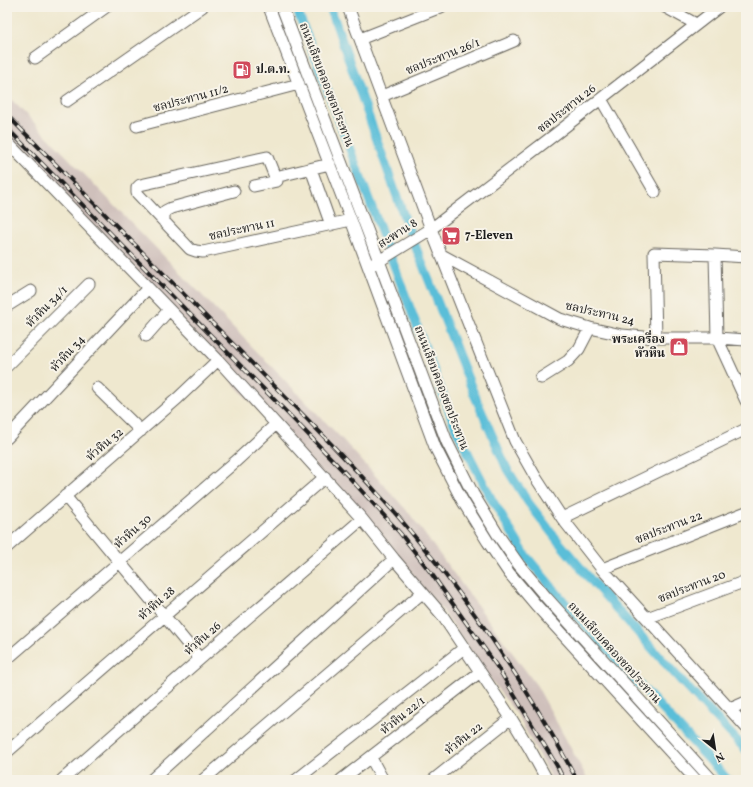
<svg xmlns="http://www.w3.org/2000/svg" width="753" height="787" viewBox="0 0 753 787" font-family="Vollkorn,'Noto Serif Thai',serif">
  <rect width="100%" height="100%" fill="#f7f3e8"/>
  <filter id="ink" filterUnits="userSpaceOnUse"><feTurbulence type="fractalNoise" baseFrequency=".025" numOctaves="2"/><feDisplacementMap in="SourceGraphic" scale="8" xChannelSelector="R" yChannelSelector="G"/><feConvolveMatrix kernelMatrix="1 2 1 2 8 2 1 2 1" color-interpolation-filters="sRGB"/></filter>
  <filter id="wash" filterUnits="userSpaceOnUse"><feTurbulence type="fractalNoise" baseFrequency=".012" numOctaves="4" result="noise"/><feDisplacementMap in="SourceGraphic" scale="16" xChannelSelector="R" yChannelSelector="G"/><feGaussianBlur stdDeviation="0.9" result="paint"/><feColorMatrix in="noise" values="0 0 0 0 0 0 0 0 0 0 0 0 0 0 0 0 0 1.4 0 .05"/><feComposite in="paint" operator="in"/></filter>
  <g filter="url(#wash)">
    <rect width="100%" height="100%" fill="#efe8cf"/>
    <!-- industrial -->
    <path fill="#cfc0bb" d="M7,95L342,439L409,513L537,686L588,780H552L518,716L488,676L443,611L7,138Z"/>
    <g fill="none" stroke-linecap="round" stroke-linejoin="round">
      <!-- canal -->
      <path stroke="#5abed8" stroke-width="9" d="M296,7L456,429L492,500L526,556L575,615L728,780
        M330,7L407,225L474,394L507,469L528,502L558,541L590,579L684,684L746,750"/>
    </g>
  </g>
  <g filter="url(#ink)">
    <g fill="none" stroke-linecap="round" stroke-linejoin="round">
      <!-- minor casing -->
      <g stroke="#66635b" stroke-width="13">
        <path id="minor" d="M269,7L351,220L435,447L462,500L488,542L509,573L536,605L696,780
          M282,7L379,261L447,442L473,494L498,535L519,565L546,597L712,780
          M348,7L431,229L515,441L536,478L562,518L602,569L746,727
          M665,7L696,24
          M360,39L441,7
          M35,58L106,7
          M382,96L514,41
          M601,99L655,192
          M67,101L202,7
          M137,126L299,84
          M7,142L218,360L362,519L394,559L442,615L511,718L531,751L547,780
          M330,164L275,177L267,157L140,185L137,188V193L190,249L196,251L203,252L351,220
          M311,169L331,225
          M254,186L277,181L275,177
          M164,222V215L165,211L171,208L234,191
          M440,254L560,319L590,328L622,335L656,338H717L746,340
          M715,255L717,338L746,401
          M373,264L379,261L431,229L553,136L719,7
          M7,306L31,291
          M146,336L169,310
          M656,338L654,253L715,255L746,257
          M7,366L89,284
          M541,378L568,361L579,349L590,328
          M97,388L141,431
          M7,438L148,288
          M65,496L200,659
          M562,518L746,429
          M7,547L178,398L218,360
          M602,569L746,512
          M647,618L746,581
          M7,659L235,462L276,424
          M730,709L746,702
          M7,752L325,477
          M371,758L383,780
          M62,780L200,659L362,519
          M151,780L394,559
          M203,780L422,593
          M296,780L464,648
          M341,780L480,672
          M433,780L511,718"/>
      </g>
      <!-- minor -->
      <use href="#minor" stroke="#fff" stroke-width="11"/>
      <!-- rail casing -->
      <g stroke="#1c1c1c" stroke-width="4">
        <path id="rail" d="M7,115L307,419C341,454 375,489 406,526C472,604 529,689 577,780
          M7,128L301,427L347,475L400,533L431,573L498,668L557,766L564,780"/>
      </g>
      <!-- rail -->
      <use href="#rail" stroke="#f7f3e8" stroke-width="2.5" stroke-dasharray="8" stroke-linecap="butt"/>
    </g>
  </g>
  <!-- icons -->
  <defs>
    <g id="fuel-square" transform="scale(1)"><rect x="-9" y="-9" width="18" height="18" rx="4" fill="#d1495b" stroke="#f7f3e8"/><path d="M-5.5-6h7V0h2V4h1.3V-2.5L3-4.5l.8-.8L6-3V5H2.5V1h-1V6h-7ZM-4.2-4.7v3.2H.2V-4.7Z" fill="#fff"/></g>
    <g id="supermarket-square" transform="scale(1)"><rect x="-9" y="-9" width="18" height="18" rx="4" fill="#d1495b" stroke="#f7f3e8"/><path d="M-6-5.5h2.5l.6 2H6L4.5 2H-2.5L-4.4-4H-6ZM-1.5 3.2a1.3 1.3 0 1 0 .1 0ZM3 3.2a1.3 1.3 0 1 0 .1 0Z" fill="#fff"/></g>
    <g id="shop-square" transform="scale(1)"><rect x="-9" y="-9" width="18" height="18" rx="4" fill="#d1495b" stroke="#f7f3e8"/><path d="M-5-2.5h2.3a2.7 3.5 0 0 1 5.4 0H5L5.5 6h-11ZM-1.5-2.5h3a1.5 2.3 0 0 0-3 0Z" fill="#fff"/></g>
  </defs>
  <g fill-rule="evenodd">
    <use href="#fuel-square" x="242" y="70"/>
    <use href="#supermarket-square" x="451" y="236"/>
    <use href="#shop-square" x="679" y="347"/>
  </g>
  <g text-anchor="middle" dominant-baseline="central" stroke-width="4" stroke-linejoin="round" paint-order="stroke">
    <!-- street labels -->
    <g font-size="12" fill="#1c1c1c" stroke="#f7f3e8">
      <text transform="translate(443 57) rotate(-22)">ชลประทาน 26/1</text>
      <text transform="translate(326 85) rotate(69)">ถนนเลียบคลองชลประทาน</text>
      <text transform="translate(191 99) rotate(-15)">ชลประทาน 11/2</text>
      <text transform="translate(567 109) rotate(-38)">ชลประทาน 26</text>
      <text transform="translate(242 230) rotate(-12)">ชลประทาน 11</text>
      <text transform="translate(398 234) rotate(-32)">สะพาน 8</text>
      <text transform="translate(47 307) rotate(-45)">หัวหิน 34/1</text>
      <text transform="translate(600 314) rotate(13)">ชลประทาน 24</text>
      <text transform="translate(68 354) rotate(-47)">หัวหิน 34</text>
      <text transform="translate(441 388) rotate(69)">ถนนเลียบคลองชลประทาน</text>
      <text transform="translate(105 445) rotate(-40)">หัวหิน 32</text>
      <text transform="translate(669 528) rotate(-21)">ชลประทาน 22</text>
      <text transform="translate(133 532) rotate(-41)">หัวหิน 30</text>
      <text transform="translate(692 587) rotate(-21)">ชลประทาน 20</text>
      <text transform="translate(157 604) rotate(-41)">หัวหิน 28</text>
      <text transform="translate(203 639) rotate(-41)">หัวหิน 26</text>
      <text transform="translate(614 653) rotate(48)">ถนนเลียบคลองชลประทาน</text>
      <text transform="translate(403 716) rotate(-38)">หัวหิน 22/1</text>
      <text transform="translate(464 739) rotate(-38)">หัวหิน 22</text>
    </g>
    <!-- poi labels -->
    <g font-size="12" font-weight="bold" fill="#1c1c1c" stroke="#f7f3e8" text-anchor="start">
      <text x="256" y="70">ป.ต.ท.</text>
      <text x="465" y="236">7-Eleven</text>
      <text x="665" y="340" text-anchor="end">พระเครื่อง<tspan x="665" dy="14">หัวหิน</tspan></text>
    </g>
  </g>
  <!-- margin -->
  <rect width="753" height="787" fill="none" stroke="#f7f3e8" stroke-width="24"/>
  <!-- north arrow -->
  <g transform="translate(715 749) rotate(150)" stroke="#f7f3e8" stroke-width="3" paint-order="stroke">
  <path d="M0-3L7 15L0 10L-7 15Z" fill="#1c1c1c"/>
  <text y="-6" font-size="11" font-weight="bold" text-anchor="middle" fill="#1c1c1c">N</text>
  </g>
</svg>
